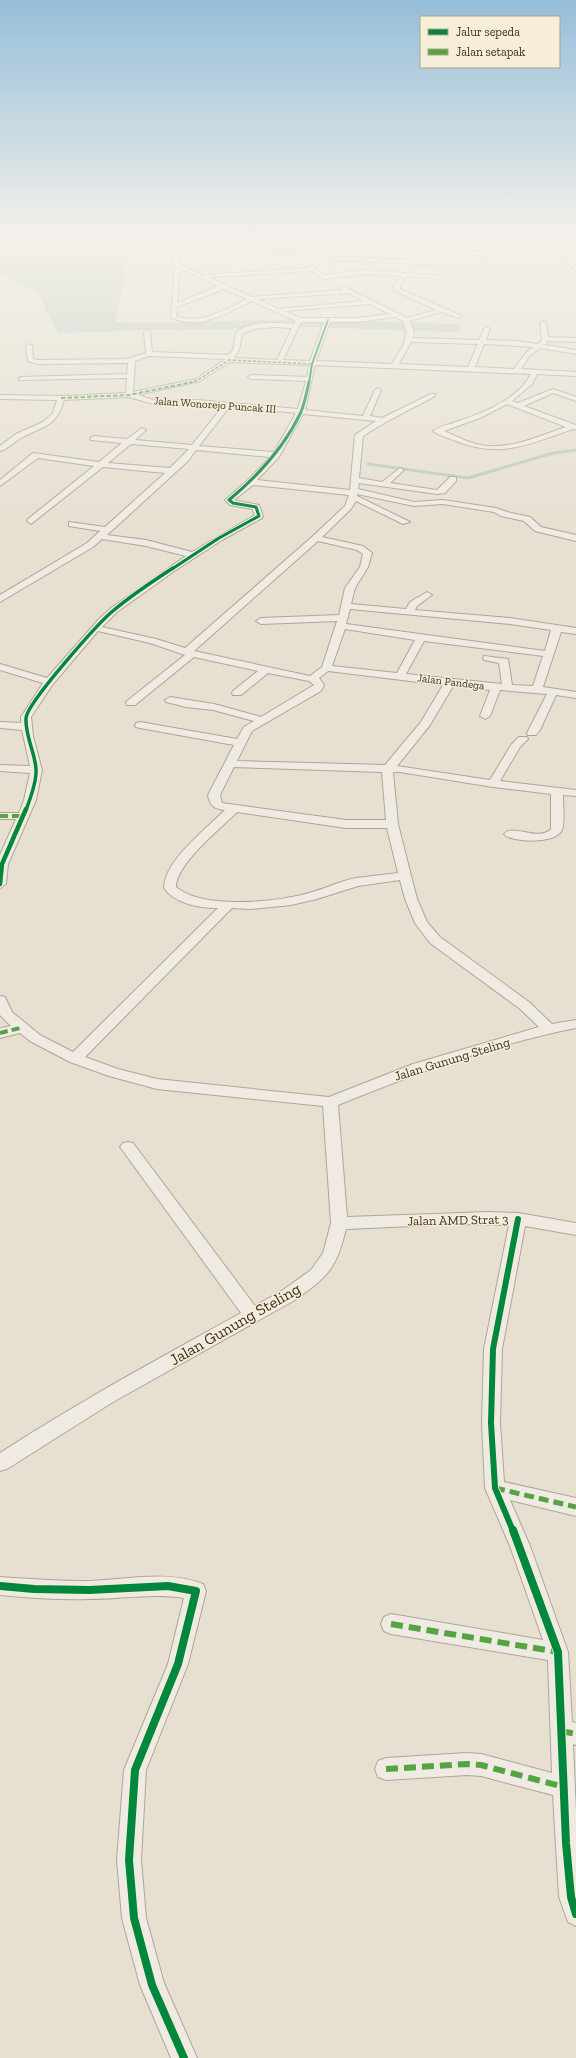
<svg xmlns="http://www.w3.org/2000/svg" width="576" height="2058" viewBox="0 0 576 2058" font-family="'Zilla Slab',serif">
  <rect width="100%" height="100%" fill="#e7e0d1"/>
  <!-- water -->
  <path fill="#bcccc2" d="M0,254L128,258L115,322L199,324L217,326L199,329L122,330L111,332L58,333L38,294L5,276L0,275Z"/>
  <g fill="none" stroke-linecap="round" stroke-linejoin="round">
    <!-- stream -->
    <path stroke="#bcccc2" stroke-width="3" d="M368,464L468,478L553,453L576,450"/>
    <!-- river -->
    <path fill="#bcccc2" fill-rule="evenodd" d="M307,319L454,324L459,325L461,328L459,331L454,332L307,327L175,330L170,329L168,326L170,323L175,322Z"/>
    <!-- street casing -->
    <g stroke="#ada599" stroke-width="2">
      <path id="street" d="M181,239H187L183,242L378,246L384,239H388L384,247L538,254L567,258L576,266V271L563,260L538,258L380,250L180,246L178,253L335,256L445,262L447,265L304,259L324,275L365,270L444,276L442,279L407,276L400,285V289L462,316L459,318L442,312L409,321L414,332L413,338L479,340L484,329L487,327L490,329L486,340L517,341L538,344L542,341L540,323L543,321L546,323L548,337L576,338V342L548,341L545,345L576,350V354L540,348L529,356L521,369L576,372V376L537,374L532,384L512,401L518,403L553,389L576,397V401L553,393L524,406L576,425V430L573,429C529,444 502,459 456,441C449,438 439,436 433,431C439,426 451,424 459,421C485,412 518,399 531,374L315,365L305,410L363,416L375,390L378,388L381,390L370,416L382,418L431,394H435V396L386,422L363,436L359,478L382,482L400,468L404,470L390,483L437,490L450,477H456V481L445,493L437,494L359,483L358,489L414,502L443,500L496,508L507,512L530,517L541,527L576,535V541L535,531L524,521L501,516L494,512L443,504L414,506L357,494V496L410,522L403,524L356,501L351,509L322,537L363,546L372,553L368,567L355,588L351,604L406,609L410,602L427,592L432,595L417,606L415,610L510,618L576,628V634L561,632L543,687L576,692V698L556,695L540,730L536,735H528L527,733L547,694L500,690L490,716L485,719L480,716L490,690L453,686L430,725L397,766L490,780L511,745L519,737H527L528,739L520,747L500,781L576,790V796L563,795C563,803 565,823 562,830C556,844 511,843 504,834C512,823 539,842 551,829V794L493,787L400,772H393L398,824L417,899L427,922L440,937L529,1002L552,1024L576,1020V1028C494,1044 415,1074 338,1105L347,1217L489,1212L518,1213L576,1223V1235L525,1226L502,1349L500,1423L504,1482L576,1498V1516L510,1500L530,1546L568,1652L572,1722L576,1723V1745L573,1744L576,1812V1926L568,1922L559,1897L553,1795L481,1776L467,1775L386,1780L378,1777L375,1769L378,1761L386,1758L467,1753L481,1754L552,1773L548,1660L391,1634L384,1631L381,1624L384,1617L391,1614L543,1640L510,1546L485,1488L482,1423L484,1349L509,1225L458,1224L346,1229C336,1270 328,1276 295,1300L113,1402L7,1469L0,1471V1453C78,1402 160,1358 241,1313L123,1151L120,1147L123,1143L128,1142L133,1143L255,1306L283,1290L311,1270L323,1253L331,1223L323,1106L157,1089L109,1076L70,1062L30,1041L20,1033L0,1038V1028L11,1026L0,1015V996L5,997L12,1012L40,1035L73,1052L218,908C200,908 175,904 164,888C164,861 206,829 225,810C214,809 210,806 208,795L234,745L140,728L136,727L135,725L136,723L140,722L237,739L244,727L254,721L213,710L186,707L166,702L165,700L170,697L214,704L261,717L314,685L309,681L268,673L241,695H233L232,693L233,691L258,671L194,657L135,705H127L126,703L127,701L185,655L150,643L98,631L53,684L31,717L33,736L42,770L36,800L8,864L6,884L0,888V855L16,819H0V813H19L24,800L30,773L0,771V765L30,766L22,730L0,728V722L21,723V717L43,683L0,670V664L47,678L99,619L111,608L186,556L146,546L102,539L93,547L0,602V595L87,543L100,531L69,526V522L105,527L165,473L103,467L31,524L27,521L28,519L94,466L38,458L0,486V480L33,453L99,462L122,443L91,440L90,438L94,436L127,439L142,428L146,430L135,440L192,445L223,406L157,405L129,397L64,400C55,429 44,425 21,438C14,442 8,449 0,451V446L16,434L43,422L53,413L57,400L0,399V395L65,396L126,393L127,378L19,380V378L21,377L127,374L128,363L38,364L28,361L26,346L29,344L32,346L33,359L38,360L126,359L146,353L144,332L147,330L150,332L152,352L229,355L233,350L236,333C250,320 276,323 294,324L296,321L252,301C224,314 202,330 171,318L175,266L172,255L175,244ZM178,257L297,259L308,268L202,275L181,265ZM180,269L219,286L177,303ZM312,271L323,279L365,274L402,276L394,285L395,291L436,310L407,318L343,286L340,288L342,290L252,297L208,277ZM224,289L247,299C224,310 201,325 176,316L177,307ZM348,293L363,301L278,309L258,299ZM369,304L390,314L357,318H300L285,311ZM395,317L403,321C411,339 401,348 392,364L316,361L330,322H357ZM301,322H324L310,361L283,360ZM274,327L292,328L277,360L234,358L239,350L242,334L254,329ZM411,342L478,344L468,367L399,364ZM484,344L533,347L525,354L514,369L475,367ZM149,356L226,359L196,379L133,392L135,361ZM230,362L309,365L307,377L251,375L248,377L251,379L306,381L298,409L198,400L157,401L138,395L200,381ZM507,404L566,427C542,435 514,448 488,446C473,445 458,437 444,431L480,418ZM230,406L296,413L274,452L199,446ZM303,414L376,421L355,435L350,490L257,480L279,457ZM131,444L189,449L170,468L108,463ZM196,450L270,457L248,480L225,500L230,505L252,509L255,515L192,552L146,540L107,535L188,461ZM253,485L349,495L345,506L313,536L185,648L156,639L102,627L117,612L173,572L222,540L262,518L263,516L259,505L234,500ZM318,541L357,550L363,554L360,567L345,588L339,615L261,618L256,621L261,624L337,621L322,667L310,676L194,651ZM350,609L510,624L551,630L545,651L346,624ZM345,629L415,640L397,673L332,666ZM424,641L543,656L533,686L512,685L508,659L484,656L483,658L484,660L499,663L502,684L406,674ZM328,671L443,685L421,722L385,765L237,761L252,731L321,691L324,685L319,678ZM234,767L382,772L386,820H346L222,803L220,795ZM237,812L346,828H387L398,873C384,875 370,876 356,878C340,881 325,889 309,893C277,902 203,910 176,887C176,864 220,829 237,812ZM400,880L405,899L415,923L430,943L519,1008L539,1027L413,1064L329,1097L157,1079L118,1069L85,1057L232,908L251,909L291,905L317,899L358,886Z
        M490,239H495L500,242L576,240V244L500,246L493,244Z
        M0,1577C29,1579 59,1581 88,1581C126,1580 167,1570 203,1584L206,1591L188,1664L146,1770L141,1860L146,1918L164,1983L197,2058H171L140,1985L122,1918L117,1860L124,1770L168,1664L184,1598C153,1593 121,1599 89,1599C59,1600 30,1598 0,1595Z"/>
    </g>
    <!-- street -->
    <use href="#street" fill="#efebe3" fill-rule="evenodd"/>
    <!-- quiet-far4 -->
    <path stroke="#54a441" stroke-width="1.5" stroke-dasharray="3.5 1.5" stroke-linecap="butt" d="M189,383L198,380L229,360L312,364V368"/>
    <!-- quiet-far3 -->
    <path stroke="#54a441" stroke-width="2" stroke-dasharray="4.5 2" stroke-linecap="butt" d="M61,398L129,395L192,382"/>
    <!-- quiet-far2 -->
    <path stroke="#54a441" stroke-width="4" stroke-dasharray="8 4" stroke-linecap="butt" d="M0,816H23
      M0,1033L20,1028"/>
    <!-- quiet-far1 -->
    <path stroke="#54a441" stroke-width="5" stroke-dasharray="10 5" stroke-linecap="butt" d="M495,1488L576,1507"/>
    <!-- quiet -->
    <path stroke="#54a441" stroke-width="6" stroke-dasharray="12 6" stroke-linecap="butt" d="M391,1624L558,1652
      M561,1731L576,1734
      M386,1769L467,1764L481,1765L564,1787"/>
    <!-- cycleway-far5 casing -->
    <g stroke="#f7eed8" stroke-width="3">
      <path id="cycleway-far5" d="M309,383L312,364L328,320"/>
    </g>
    <!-- cycleway-far4 casing -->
    <g stroke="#f7eed8" stroke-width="4.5">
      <path id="cycleway-far4" d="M172,569L219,538L259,516L256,507L233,503L229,500C259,475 284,448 301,412C305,402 307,391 309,382"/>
    </g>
    <!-- cycleway-far3 casing -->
    <g stroke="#f7eed8" stroke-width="5.5">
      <path id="cycleway-far3" d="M26,810C30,799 37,782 36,769C35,752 25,736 26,718C27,703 99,622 114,610C132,595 153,581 173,568"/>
    </g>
    <!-- cycleway-far2 casing -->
    <g stroke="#f7eed8" stroke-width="7">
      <path id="cycleway-far2" d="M0,884L2,864L26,809"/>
    </g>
    <!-- cycleway-far1 casing -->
    <g stroke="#f7eed8" stroke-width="8">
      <path id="cycleway-far1" d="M513,1531L495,1488L491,1423L493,1349L518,1219"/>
    </g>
    <!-- cycleway casing -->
    <g stroke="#f7eed8" stroke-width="10">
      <path id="cycleway" d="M513,1530L558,1652L566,1843L571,1897L576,1914
        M0,1586L34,1589L89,1590L168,1586L196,1591L178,1664L135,1770L129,1860L134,1918L152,1985L184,2058"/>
    </g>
    <!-- cycleway-far5 -->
    <use href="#cycleway-far5" stroke="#00873e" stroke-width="2"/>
    <!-- cycleway-far4 -->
    <use href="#cycleway-far4" stroke="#00873e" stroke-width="3"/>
    <!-- cycleway-far3 -->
    <use href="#cycleway-far3" stroke="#00873e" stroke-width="3.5"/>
    <!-- cycleway-far2 -->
    <use href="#cycleway-far2" stroke="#00873e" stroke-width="4.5"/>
    <!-- cycleway-far1 -->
    <use href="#cycleway-far1" stroke="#00873e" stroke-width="6"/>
    <!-- cycleway -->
    <use href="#cycleway" stroke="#00873e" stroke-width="8"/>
  </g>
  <!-- sky -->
  <linearGradient id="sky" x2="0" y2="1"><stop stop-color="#96bed9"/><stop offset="0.45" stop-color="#f4f1ea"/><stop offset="1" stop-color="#f4f1ea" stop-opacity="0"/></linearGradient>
  <rect width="576" height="527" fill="url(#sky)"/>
  <g text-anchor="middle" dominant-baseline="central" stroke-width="3" stroke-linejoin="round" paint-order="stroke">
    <!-- far-street labels -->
    <g font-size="11" fill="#3d2e20" stroke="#f7eed8">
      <text transform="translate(215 405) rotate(4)">Jalan Wonorejo Puncak III</text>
      <text transform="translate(451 682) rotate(7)">Jalan Pandega</text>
    </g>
    <!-- street labels -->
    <g font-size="13" fill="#3d2e20" stroke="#f7eed8">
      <text transform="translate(452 1059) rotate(-17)">Jalan Gunung Steling</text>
      <text transform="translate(458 1220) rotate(-1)">Jalan AMD Strat 3</text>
    </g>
    <!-- near-street labels -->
    <g font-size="16" fill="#3d2e20" stroke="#f7eed8">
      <text transform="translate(235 1324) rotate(-30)">Jalan Gunung Steling</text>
    </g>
  </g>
  <!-- legend -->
  <rect x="420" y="16" width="140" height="52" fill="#f7eed8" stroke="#ada18e"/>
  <rect x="428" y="29" width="20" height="6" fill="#00873e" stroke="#ada18e"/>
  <text x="456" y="36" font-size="12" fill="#3d2e20">Jalur sepeda</text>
  <rect x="428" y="49" width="20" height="6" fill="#54a441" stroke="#ada18e"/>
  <text x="456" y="56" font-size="12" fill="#3d2e20">Jalan setapak</text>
</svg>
